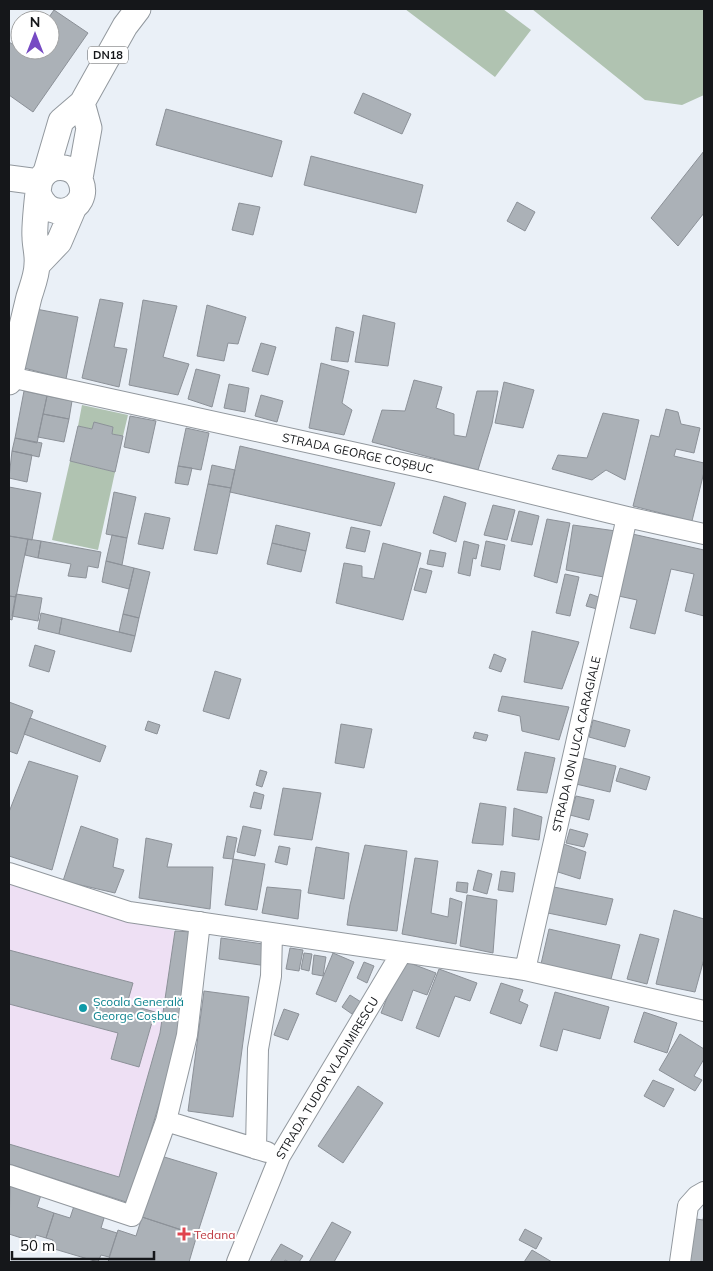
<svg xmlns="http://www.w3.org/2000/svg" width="713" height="1271" viewBox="0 0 713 1271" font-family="Mulish,sans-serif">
  <rect width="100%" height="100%" fill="#eaf0f7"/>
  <!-- education -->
  <path fill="#eee0f4" d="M9,880L86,908L175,931L160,1033L119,1177L9,1144Z"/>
  <!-- green -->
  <path fill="#b0c3b1" d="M405,9H503L531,30L495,77Z
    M532,9H704V95L682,105L645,100Z
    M82,405L128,415L123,436L112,434L113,427L94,423L92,429L78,426Z
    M70,461L115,472L98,550L52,540Z"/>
  <!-- building -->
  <path fill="#abb1b7" stroke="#8c9198" d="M54,10L88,33L33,112L9,95V42L15,46L20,38V50H50V20H47Z
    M363,93L411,114L402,134L354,113Z
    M166,109L282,141L272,177L156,145Z
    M704,151V213L678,246L651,218Z
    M311,156L423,185L416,213L304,185Z
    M517,202L535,212L525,231L507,221Z
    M239,203L260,207L253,235L232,230Z
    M100,299L123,303L114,347L127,349L119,387L82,378Z
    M143,300L177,306L163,357L189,364L178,395L129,385Z
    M207,305L246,317L238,344L228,343L224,361L197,356Z
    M36,309L78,317L66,379L24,368Z
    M363,315L395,323L388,366L355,362Z
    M336,327L354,332L348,362L331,360Z
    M261,343L276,347L268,375L252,371Z
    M321,363L349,371L342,403L352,410L344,435L309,428Z
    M196,369L220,375L212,407L188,399Z
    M414,380L442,387L436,408L454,414V435L466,437L477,391H498L492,424L478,470L372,442L382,410L405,411Z
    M504,382L534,390L523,428L495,423Z
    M229,384L249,388L245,412L224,408Z
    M24,391L47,396L37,443L15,438Z
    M261,395L283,401L277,422L255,416Z
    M47,396L72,401L69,419L43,414Z
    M666,409L678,412L681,424L700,428L694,453L676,449L674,456L704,463V472L692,521L633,506L651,435L659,437Z
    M603,413L639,420L625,480L606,470L592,480L552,469L558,455L587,458Z
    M43,414L69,419L64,442L38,437Z
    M130,416L156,421L149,453L124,447Z
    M94,422L113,427L112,434L123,436L115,472L70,461L78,426L92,429Z
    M186,428L209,433L201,470L178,466Z
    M15,438L42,443L39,457L12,451Z
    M240,446L395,483L381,526L230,492Z
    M12,451L32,455L27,482L9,478Z
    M212,465L235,470L231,488L208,484Z
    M178,466L192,468L188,485L175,483Z
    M208,484L231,488L217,554L194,550Z
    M9,487L41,493L32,540L9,536Z
    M114,492L136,497L127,538L106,534Z
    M444,496L466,503L456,542L433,533Z
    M493,505L515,510L507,540L484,535Z
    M519,511L539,516L532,545L511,541Z
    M145,513L170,518L163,549L138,544Z
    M547,519L570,523L557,583L534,576Z
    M276,525L310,533L306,551L272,543Z
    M573,525L616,531L609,578L566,570Z
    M351,527L370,531L365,552L346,548Z
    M628,533L704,550V616L685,611L694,574L671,569L655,634L630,628L637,600L614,595Z
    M112,535L127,538L122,565L106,561Z
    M9,536L28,539L16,597L9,596Z
    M28,539L41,541L38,558L25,555Z
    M41,541L101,552L98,568L88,566L86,578L68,576L71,564L38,558Z
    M464,541L479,545L476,559L473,558L470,576L458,573Z
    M486,541L505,545L500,570L481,566Z
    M272,543L306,551L301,572L267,564Z
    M383,543L421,553L403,620L336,603L344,563L362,566V577L374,579Z
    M430,550L446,553L443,567L427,564Z
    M106,561L134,568L129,589L102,582Z
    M134,568L150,572L139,618L123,614Z
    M420,568L432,571L426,593L414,590Z
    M565,574L579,577L570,616L556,613Z
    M16,594L42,598L38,621L12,616Z
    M590,594L601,598L597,609L586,606Z
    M9,596L16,597L12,620L9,619Z
    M41,613L62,618L59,634L38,629Z
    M123,614L139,618L135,636L119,632Z
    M62,618L135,636L131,652L59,634Z
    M532,631L579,642L562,689L524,682Z
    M35,645L55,651L49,672L29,666Z
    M494,654L506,659L501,672L489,668Z
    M215,671L241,679L229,719L203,711Z
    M502,696L569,707L559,740L522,731L520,716L498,711Z
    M9,702L33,711L17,754L9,751Z
    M30,718L106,746L100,762L24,734Z
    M593,720L630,730L625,747L589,737Z
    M148,721L160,725L157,734L145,730Z
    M341,724L372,729L364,768L335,763Z
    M475,732L488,735L486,741L473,738Z
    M525,752L555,758L547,793L517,790Z
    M583,758L616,766L610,792L576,784Z
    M29,761L78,776L52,870L9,856V812Z
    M620,768L650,777L646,790L616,781Z
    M260,770L267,772L262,787L256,785Z
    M283,788L321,793L312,840L274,835Z
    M254,792L264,795L261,809L250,807Z
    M576,796L594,800L589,820L570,815Z
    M480,803L506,807L503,845L472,843Z
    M514,808L542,817L539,840L512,836Z
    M81,826L118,839L113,867L124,870L115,893L63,881Z
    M243,826L261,830L255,856L237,852Z
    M570,829L588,834L584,847L566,843Z
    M227,836L237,838L233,859L223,858Z
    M146,838L172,844L167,867H213L210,909L139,898Z
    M561,843L586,852L580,879L555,871Z
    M365,845L407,851L397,931L347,925L350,905Z
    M279,846L290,848L287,865L275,862Z
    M316,847L349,853L344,899L308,893Z
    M415,858L438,861L431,913L448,917L450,898L462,902L456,944L402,934Z
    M233,859L265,864L257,910L225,905Z
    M478,870L492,874L487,894L473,890Z
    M501,871L515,873L513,892L498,890Z
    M457,882L468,883L467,893L456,891Z
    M549,886L613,899L606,925L543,912Z
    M267,887L301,890L298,919L262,913Z
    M467,895L497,900L493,953L460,946Z
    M674,910L704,919V959L695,992L656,984Z
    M549,929L620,945L611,979L541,964Z
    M175,931L192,932L179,1039L129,1203L9,1164V1144L119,1177L160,1033Z
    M640,934L659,939L647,984L627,979Z
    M221,938L270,945L267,966L219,959Z
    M290,948L303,950L299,971L286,969Z
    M9,950L133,983L127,1004L155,1012L139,1067L111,1059L118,1033L9,1004Z
    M304,953L312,954L309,971L301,969Z
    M333,953L354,962L336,1002L316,994Z
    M314,955L326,957L323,976L312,974Z
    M402,960L436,973L427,995L413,990L402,1021L381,1013Z
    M364,962L374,966L367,983L357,978Z
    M439,969L477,983L470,1001L455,996L439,1037L416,1028Z
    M501,983L523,990L519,1001L528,1005L521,1024L490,1013Z
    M204,991L249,997L233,1117L188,1111Z
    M555,992L609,1007L600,1039L563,1029L557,1051L540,1046Z
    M350,995L361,1002L352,1014L342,1007Z
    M284,1009L299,1014L288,1040L274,1035Z
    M644,1012L677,1023L667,1053L634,1042Z
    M680,1034L704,1049V1059L694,1076L702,1080L695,1091L659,1070Z
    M653,1080L674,1089L664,1107L644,1096Z
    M358,1086L383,1103L343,1163L318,1146Z
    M161,1156L217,1173L197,1235L142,1217Z
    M10,1186L41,1195L37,1207L54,1213L46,1238L36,1235L34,1242L9,1234Z
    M74,1206L105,1215L101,1228L117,1233L109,1257L101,1255L98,1262L51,1248L53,1240L46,1238L54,1213L70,1218Z
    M704,1214V1262H683L690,1218L703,1220Z
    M142,1217L197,1235L189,1262H108L118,1230L136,1236Z
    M332,1222L351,1232L334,1262H309Z
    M525,1229L542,1238L536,1249L519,1240Z
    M281,1244L303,1256L299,1262H289L285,1260L284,1262H270Z
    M532,1250L552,1262H524Z"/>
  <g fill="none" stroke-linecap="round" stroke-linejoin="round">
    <!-- minor casing -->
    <g stroke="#92989e" stroke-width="22">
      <path id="minor" d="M10,377L438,471L627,517L704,534
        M9,873L129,912L525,970L704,1011
        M525,970L627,517
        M166,1121L267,1152
        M256,1149L258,1049L271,976L272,933
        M9,1175L132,1216L166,1121L187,1035L200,922
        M237,1262L280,1156L402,952
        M680,1262L688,1206L697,1196L704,1192"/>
    </g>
    <!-- major casing -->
    <g stroke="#92989e" stroke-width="27">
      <path id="major" d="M46,172L61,121L82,103L125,26L138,9
        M9,178L39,182
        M80,178L89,128L82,103
        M38,264L59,242L74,207
        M9,382C15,354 22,326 29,297C32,287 37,275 37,264C38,255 35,246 35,237C34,229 38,187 40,181C48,162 75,164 81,182C91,209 51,225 39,195"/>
    </g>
    <!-- minor -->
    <use href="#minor" stroke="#fff" stroke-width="20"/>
    <!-- major -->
    <use href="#major" stroke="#fff" stroke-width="25"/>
  </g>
  <!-- markers -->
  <circle fill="#0f9aa8" stroke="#fff" stroke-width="2" cx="83" cy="1008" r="5"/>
  <path fill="#e0444e" stroke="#fff" stroke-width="2" d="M181.5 1226.5h5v5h5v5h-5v5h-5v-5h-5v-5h5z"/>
  <g text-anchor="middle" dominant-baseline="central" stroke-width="4" stroke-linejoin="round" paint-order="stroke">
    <!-- shield labels -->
    <rect fill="#fff" stroke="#5b5d5f" stroke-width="1" x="88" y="46.5" width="40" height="17" rx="4"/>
    <g font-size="11" font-weight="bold" fill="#15171a">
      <text x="108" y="55">DN18</text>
    </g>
    <!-- street labels -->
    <g font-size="12" fill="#15171a" stroke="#fff">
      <text transform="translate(358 453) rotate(12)">STRADA GEORGE COȘBUC</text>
      <text transform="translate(576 744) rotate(-77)">STRADA ION LUCA CARAGIALE</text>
      <text transform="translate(327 1078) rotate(-59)">STRADA TUDOR VLADIMIRESCU</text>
    </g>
    <!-- culture labels -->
    <g font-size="12" fill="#0d838f" stroke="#fff" text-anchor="start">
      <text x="93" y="1001">Școala Generală<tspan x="93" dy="14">George Coșbuc</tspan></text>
    </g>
    <!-- health labels -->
    <g font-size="12" fill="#be3a42" stroke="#fff" text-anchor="start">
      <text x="194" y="1234">Tedana</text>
    </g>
  </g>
  <!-- border -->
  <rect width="713" height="1271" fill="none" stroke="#15171a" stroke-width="20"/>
  <!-- north arrow -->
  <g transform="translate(35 35)"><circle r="24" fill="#ffffff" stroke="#a1a2a3"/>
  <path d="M0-4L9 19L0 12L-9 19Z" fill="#764ac3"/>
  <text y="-8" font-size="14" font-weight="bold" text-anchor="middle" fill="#15171a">N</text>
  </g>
  <!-- scale -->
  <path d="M12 1251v8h142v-8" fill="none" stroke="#15171a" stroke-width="2.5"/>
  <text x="20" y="1251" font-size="15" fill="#15171a" stroke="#ffffff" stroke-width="4" paint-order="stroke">50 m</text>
</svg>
